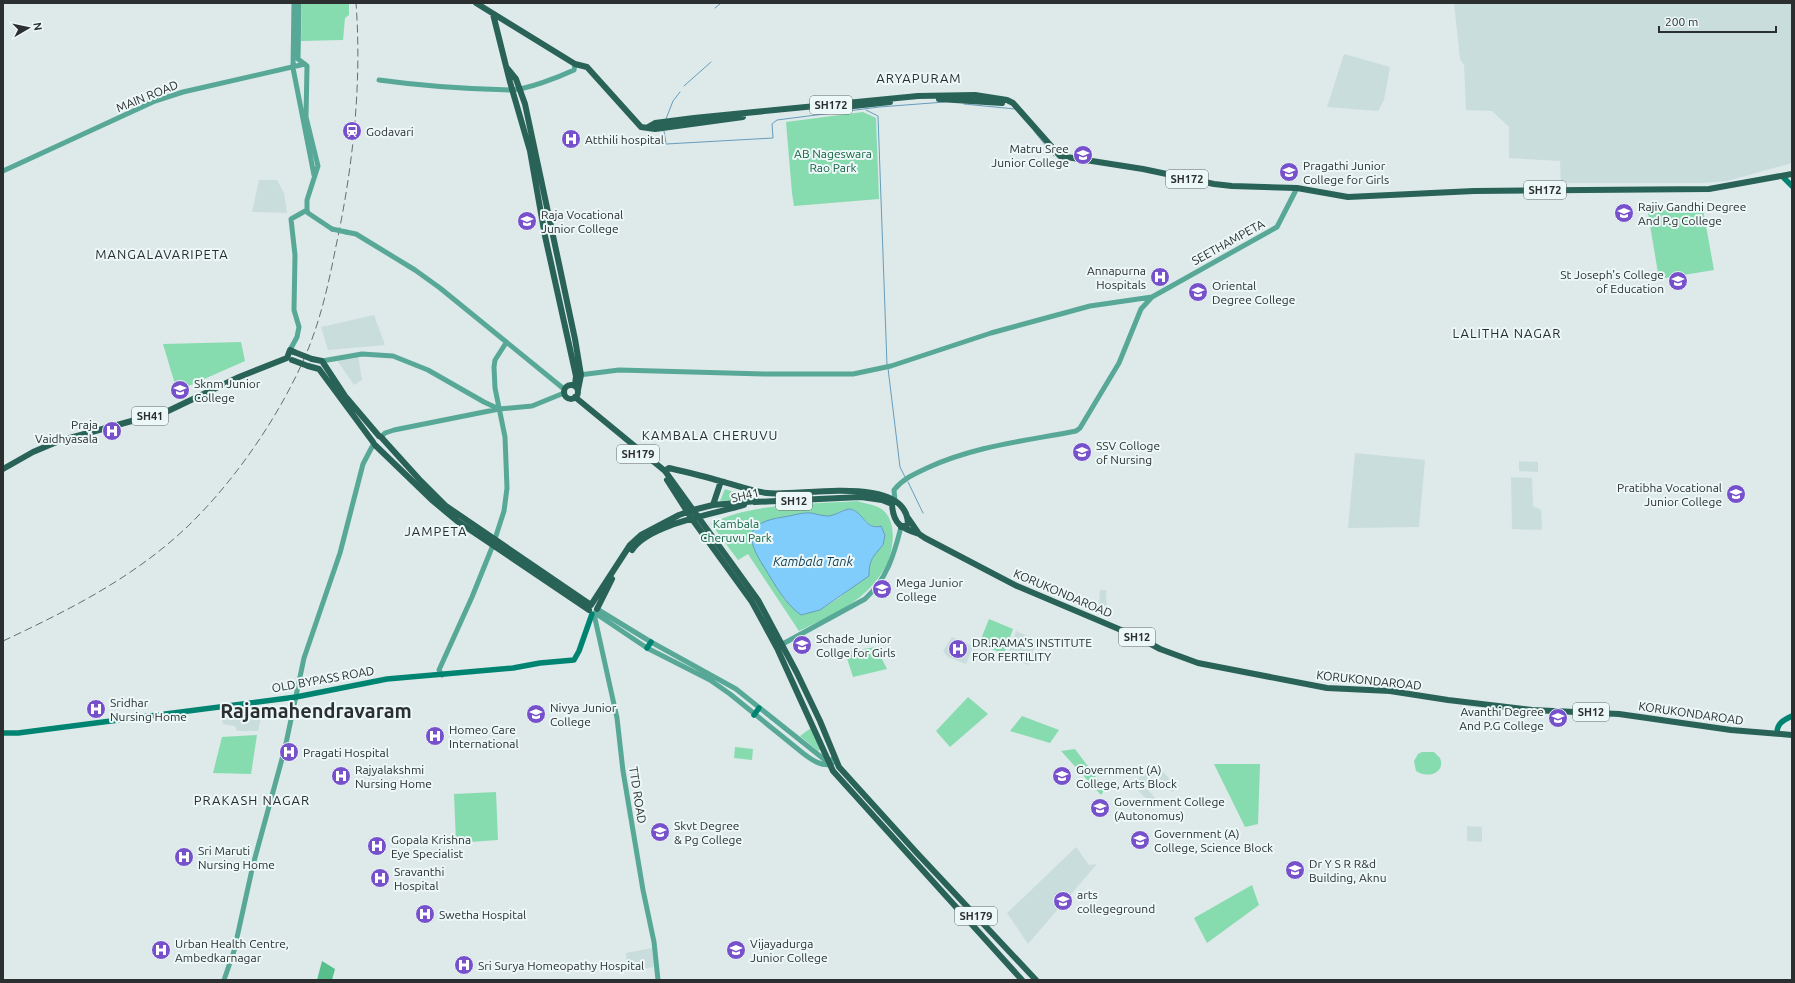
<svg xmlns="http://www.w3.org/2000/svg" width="1795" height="983" viewBox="0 0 1795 983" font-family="Ubuntu,sans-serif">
  <rect width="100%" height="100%" fill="#dee9e9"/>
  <!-- built -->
  <path fill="#cadddd" d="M1454,3H1792V163L1727,181L1703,183H1561L1560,161L1509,158V127L1492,111L1466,110L1464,65L1460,59Z
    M1344,54L1390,67L1384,100L1378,111L1327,107Z
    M259,180H277L284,193L287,213L252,212Z
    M374,315L385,345L328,350L321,327Z
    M358,355L362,380L354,385L336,359Z
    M1355,453L1425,460L1419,527L1348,528Z
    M1519,461L1538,462V472L1519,471Z
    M1511,477L1532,478L1533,506L1541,510L1542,530L1512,529Z
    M1100,590H1106L1107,614L1104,615L1099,606Z
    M1016,631L1037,640L1028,665L1007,656Z
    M952,637L973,646L966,664L948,657L943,651Z
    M263,708L258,731H237L235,726L223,724L221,712Z
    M1155,763L1177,787L1172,792L1155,774L1152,777L1154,780L1150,784L1147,781L1143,785L1159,802L1154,807L1132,784L1142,775L1140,773L1144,770L1146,771Z
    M1467,826L1482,827V842L1467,841Z
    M1076,847L1089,865L1097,864L1028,944L1007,913Z
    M652,948L654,967L627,972L626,953Z"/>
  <!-- green -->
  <path fill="#86dcae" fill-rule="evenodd" d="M302,3H349V15L345,18L343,40L301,41Z
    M863,112L876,118L879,199L794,206L792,193L786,122Z
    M1702,204L1714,270L1659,279L1648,213Z
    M241,342L245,361L177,391L163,344Z
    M725,489L751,498L720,501Z
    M857,501C866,504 879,505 885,512C897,525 893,550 887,564C881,576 870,589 860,597C842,612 819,621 799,631L748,554L738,560L711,524C747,503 815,504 857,501ZM852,509C864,514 867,530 881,526L885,535L883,545L875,552L869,566L856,584L839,598L820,610L801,615L784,599L777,588L776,518L811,513L820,516H831L843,510Z
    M989,619L1013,629L1004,654L979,644Z
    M876,647L887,669L853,677L845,652Z
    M968,697L988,714L950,747L936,731Z
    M1022,716L1059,730L1050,743L1010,731Z
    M811,728L821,749L818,751L800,736Z
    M257,735L251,774L213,773L222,737Z
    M735,747L753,749L752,760L734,758Z
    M1075,749L1105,789L1101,795L1061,751Z
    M1422,752H1434L1440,758C1446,773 1427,779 1416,771L1414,761L1418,754Z
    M1214,764H1260L1258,824L1245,827Z
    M496,792L498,840L456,843L454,794Z
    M1252,885L1259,905L1207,943L1194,918Z"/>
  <!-- forest -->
  <path fill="#56bf8b" d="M322,961L335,969L332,980H317Z"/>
  <!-- water -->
  <path fill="#80ccfa" stroke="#669dbd" d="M849,509C863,510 865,531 881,526L885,535L883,545C873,557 869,559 869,576L820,610L801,615C784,603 775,584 764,567C745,537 745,523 783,517C792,516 802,512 811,513C817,514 822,516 829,516C836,515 842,510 849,509Z"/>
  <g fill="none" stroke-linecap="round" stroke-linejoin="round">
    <!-- stream -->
    <path stroke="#669dbd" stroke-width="1" d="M715,8L721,3
      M684,86L711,62
      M964,104L1015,109
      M866,110L878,116L887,365
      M666,119L673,101L680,92
      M664,131L666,144L773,138L772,124L777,120L879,107L945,102
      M1034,131L1054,156
      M888,368L900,467L905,477
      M908,482L923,513"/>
    <!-- tertiary -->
    <path stroke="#58a898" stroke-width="5" d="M294,3L293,68L314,175
      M299,3L298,59L307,66L306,117L318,166L307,200V210L308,213L332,229
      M379,80C422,86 466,89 510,90C526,90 559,77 574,70L575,64
      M3,171L155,101L183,92L305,64
      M346,232L356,234L415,270L440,288L564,389
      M290,350L297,337L299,327L294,310L295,255L291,219L307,210
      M322,361L362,354L393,356L428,370L484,402L499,409
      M579,375L619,370L764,374H853L891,366L991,333L1090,306L1152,297
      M381,437L385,433L394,430L499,409L532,406L564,393
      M895,501L894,490C903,479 914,474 927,468C974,446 1025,441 1076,431L1080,428L1119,363L1141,309L1152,297L1277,227L1297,188
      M597,609L651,642L736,689L825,760L830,761L835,757
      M595,613L647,648L710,680L730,694L804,754C812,760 822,767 832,764
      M594,614L617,718L623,771L643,890L654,942L658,980
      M779,646L865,599C887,579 894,555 901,527
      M442,675L439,670L472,597L493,545L504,511L507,488L505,437L495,388L494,367L495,360L506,343
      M224,980L234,951L253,865L285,748L304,658L340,553L363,464L374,443"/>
    <!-- secondary -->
    <path stroke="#008472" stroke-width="5.5" d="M1782,176L1792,186
      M647,648L651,642
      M754,715L759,708
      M3,733H18L296,697L387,679L513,668L540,663L574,660L579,651L592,614
      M1777,733C1777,723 1784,720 1792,716"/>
    <!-- primary -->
    <path stroke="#296257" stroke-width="6" d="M476,3L575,64L587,67L641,127L655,129L743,117
      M493,14L510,82L530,151L545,236L576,376L575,385
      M507,68L516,79L525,104L575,339L581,375L578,390
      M939,99L1002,103
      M826,109L890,102
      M648,127L655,123L694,118L918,96L975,95L1007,100L1013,103L1060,156L1143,169L1214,184L1232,186L1297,188L1348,197L1474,191L1709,189L1792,174
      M312,359L322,361L345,396L379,436
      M308,366L319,369L373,442
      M564 392a7 7 0 1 1 14 0a7 7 0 1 1-14 0Z
      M575,397L665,471L758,600L797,673L820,721L839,767L916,852L1036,980
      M381,437L419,479L446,506L591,605L630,545L641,535L679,515L693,510L713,505L757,501
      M375,445L433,501L457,521L589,610
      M3,469L33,452L59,441L168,411L239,377L287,358L290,350L294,352
      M665,471L669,468C686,472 703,476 720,481C736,485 751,491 767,493C800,497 907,473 908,524L901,527
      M667,480L692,519L752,602L777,648L833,771L1022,980
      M755,502L861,497L882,500L892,504
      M894,502L892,504C893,524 901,528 919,534
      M713,505L721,481
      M908,518L919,534L925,538L1017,586L1140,638L1160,649L1198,663L1327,688L1390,691L1448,700L1532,710L1619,714L1731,730L1792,735
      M632,550C649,524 714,514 744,505
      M597,609L612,579"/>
    <!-- rail -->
    <path stroke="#676d6d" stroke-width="1" stroke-dasharray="8 4" stroke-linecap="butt" d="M3,641C69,610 133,578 187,527C235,481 281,414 307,352C321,318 329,282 336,246C353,167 362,84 356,3"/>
    <!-- tertiary-bridge -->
    <path stroke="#58a898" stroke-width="5" d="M332,229L346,232"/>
    <!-- primary-bridge -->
    <path stroke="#296257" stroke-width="6" d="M294,352L312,359
      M292,360L308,366"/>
  </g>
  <!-- icons -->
  <defs>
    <g id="station-disc" transform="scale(1)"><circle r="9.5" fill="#7751cb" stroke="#ecf7f7"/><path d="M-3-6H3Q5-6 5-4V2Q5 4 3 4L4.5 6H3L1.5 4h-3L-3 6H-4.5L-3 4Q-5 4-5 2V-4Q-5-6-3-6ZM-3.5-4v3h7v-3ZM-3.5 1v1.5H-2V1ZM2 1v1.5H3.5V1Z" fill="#fff"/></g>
    <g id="hospital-disc" transform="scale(1)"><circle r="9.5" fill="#7751cb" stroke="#ecf7f7"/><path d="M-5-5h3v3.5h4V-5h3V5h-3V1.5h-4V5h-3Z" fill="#fff"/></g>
    <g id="university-disc" transform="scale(1)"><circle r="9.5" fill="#7751cb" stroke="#ecf7f7"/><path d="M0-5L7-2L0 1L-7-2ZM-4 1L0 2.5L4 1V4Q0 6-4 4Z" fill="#fff"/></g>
  </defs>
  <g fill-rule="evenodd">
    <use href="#station-disc" x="352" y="131"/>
    <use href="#hospital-disc" x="571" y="139"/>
    <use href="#university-disc" x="1083" y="155"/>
    <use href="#university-disc" x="1289" y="172"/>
    <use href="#university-disc" x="1624" y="213"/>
    <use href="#university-disc" x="527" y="221"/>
    <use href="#hospital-disc" x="1160" y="277"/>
    <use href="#university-disc" x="1678" y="281"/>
    <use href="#university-disc" x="1198" y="292"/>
    <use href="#university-disc" x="180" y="390"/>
    <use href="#hospital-disc" x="112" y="431"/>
    <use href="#university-disc" x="1082" y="452"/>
    <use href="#university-disc" x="1736" y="494"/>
    <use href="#university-disc" x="882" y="589"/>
    <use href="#university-disc" x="802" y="645"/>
    <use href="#hospital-disc" x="958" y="649"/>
    <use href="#hospital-disc" x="96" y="709"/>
    <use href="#university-disc" x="536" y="714"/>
    <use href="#university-disc" x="1558" y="718"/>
    <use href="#hospital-disc" x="435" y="736"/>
    <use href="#hospital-disc" x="289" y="752"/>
    <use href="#hospital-disc" x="341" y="776"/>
    <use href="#university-disc" x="1062" y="776"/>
    <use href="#university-disc" x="1100" y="808"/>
    <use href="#university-disc" x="660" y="832"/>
    <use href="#university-disc" x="1140" y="840"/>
    <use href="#hospital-disc" x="377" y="846"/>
    <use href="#hospital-disc" x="184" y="857"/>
    <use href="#university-disc" x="1295" y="870"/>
    <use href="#hospital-disc" x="380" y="878"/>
    <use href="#university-disc" x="1063" y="901"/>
    <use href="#hospital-disc" x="425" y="914"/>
    <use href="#hospital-disc" x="161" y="950"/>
    <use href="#university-disc" x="736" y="950"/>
    <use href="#hospital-disc" x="464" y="965"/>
  </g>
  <g text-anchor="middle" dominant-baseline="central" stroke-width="4" stroke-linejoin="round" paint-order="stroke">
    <!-- shield labels -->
    <g fill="#ecf7f7" stroke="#656b6b" stroke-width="1">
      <rect x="810" y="96" width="42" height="18" rx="3"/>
      <rect x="1166" y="170" width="42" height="18" rx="3"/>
      <rect x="1524" y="181" width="42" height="18" rx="3"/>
      <rect x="132" y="407" width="36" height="18" rx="3"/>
      <rect x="617" y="445" width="42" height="18" rx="3"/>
      <rect x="776" y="492" width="36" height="18" rx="3"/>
      <rect x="1119" y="628" width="36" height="18" rx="3"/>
      <rect x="1573" y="703" width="36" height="18" rx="3"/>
      <rect x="955" y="907" width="42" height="18" rx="3"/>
    </g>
    <g font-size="11" font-weight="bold" fill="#2b2f2f">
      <text x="831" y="105">SH172</text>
      <text x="1187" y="179">SH172</text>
      <text x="1545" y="190">SH172</text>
      <text x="150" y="416">SH41</text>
      <text x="638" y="454">SH179</text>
      <text x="794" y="501">SH12</text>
      <text x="1137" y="637">SH12</text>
      <text x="1591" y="712">SH12</text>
      <text x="976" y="916">SH179</text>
    </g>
    <!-- street labels -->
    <g font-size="12" fill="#2b2f2f" stroke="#ecf7f7">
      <text transform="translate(147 96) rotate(-22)">MAIN ROAD</text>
      <text transform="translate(1228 242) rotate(-29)">SEETHAMPETA</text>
      <text transform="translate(745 495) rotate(-13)">SH41</text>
      <text transform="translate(1063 593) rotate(23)">KORUKONDAROAD</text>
      <text transform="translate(323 679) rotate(-10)">OLD BYPASS ROAD</text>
      <text transform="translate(1369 680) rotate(6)">KORUKONDAROAD</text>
      <text transform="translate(1691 713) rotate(8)">KORUKONDAROAD</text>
      <text transform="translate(638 795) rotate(81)">TTD ROAD</text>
    </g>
    <!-- poi labels -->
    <g font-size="12" fill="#2b2f2f" stroke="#ecf7f7" text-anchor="start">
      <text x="366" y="131">Godavari</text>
      <text x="585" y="139">Atthili hospital</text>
      <text x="1069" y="148" text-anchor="end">Matru Sree<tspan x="1069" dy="14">Junior College</tspan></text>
      <text x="1303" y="165">Pragathi Junior<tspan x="1303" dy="14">College for Girls</tspan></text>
      <text x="1638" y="206">Rajiv Gandhi Degree<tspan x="1638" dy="14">And P.g College</tspan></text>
      <text x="541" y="214">Raja Vocational<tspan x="541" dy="14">Junior College</tspan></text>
      <text x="1146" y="270" text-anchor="end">Annapurna<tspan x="1146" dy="14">Hospitals</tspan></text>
      <text x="1664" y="274" text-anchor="end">St Joseph's College<tspan x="1664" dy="14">of Education</tspan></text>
      <text x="1212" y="285">Oriental<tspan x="1212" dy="14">Degree College</tspan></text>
      <text x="194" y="383">Sknm Junior<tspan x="194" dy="14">College</tspan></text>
      <text x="98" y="424" text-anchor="end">Praja<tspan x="98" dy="14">Vaidhyasala</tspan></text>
      <text x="1096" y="445">SSV Colloge<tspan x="1096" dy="14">of Nursing</tspan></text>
      <text x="1722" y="487" text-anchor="end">Pratibha Vocational<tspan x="1722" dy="14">Junior College</tspan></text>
      <text x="896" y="582">Mega Junior<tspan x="896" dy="14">College</tspan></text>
      <text x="816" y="638">Schade Junior<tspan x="816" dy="14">Collge for Girls</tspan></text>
      <text x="972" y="642">DR.RAMA'S INSTITUTE<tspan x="972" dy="14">FOR FERTILITY</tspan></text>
      <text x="110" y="702">Sridhar<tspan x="110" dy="14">Nursing Home</tspan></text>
      <text x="550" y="707">Nivya Junior<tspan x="550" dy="14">College</tspan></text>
      <text x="1544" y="711" text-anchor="end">Avanthi Degree<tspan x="1544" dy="14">And P.G College</tspan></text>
      <text x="449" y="729">Homeo Care<tspan x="449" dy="14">International</tspan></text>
      <text x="303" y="752">Pragati Hospital</text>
      <text x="355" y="769">Rajyalakshmi<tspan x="355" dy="14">Nursing Home</tspan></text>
      <text x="1076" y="769">Government (A)<tspan x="1076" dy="14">College, Arts Block</tspan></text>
      <text x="1114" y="801">Government College<tspan x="1114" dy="14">(Autonomus)</tspan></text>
      <text x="674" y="825">Skvt Degree<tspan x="674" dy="14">&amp; Pg College</tspan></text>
      <text x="1154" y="833">Government (A)<tspan x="1154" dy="14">College, Science Block</tspan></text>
      <text x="391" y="839">Gopala Krishna<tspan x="391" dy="14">Eye Specialist</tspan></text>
      <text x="198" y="850">Sri Maruti<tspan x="198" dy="14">Nursing Home</tspan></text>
      <text x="1309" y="863">Dr Y S R R&amp;d<tspan x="1309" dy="14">Building, Aknu</tspan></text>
      <text x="394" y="871">Sravanthi<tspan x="394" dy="14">Hospital</tspan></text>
      <text x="1077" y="894">arts<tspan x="1077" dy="14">collegeground</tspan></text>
      <text x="439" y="914">Swetha Hospital</text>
      <text x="175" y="943">Urban Health Centre,<tspan x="175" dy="14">Ambedkarnagar</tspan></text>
      <text x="750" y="943">Vijayadurga<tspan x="750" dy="14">Junior College</tspan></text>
      <text x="478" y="965">Sri Surya Homeopathy Hospital</text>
    </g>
    <!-- park labels -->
    <g font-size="12" fill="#146341" stroke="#ecf7f7">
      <text x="833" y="153">AB Nageswara<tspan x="833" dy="14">Rao Park</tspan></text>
      <text x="736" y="523">Kambala<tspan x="736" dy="14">Cheruvu Park</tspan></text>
    </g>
    <!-- neighbourhood labels -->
    <g font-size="13" letter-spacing="1" fill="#2b2f2f" stroke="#ecf7f7">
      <text x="919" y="78">ARYAPURAM</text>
      <text x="162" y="254">MANGALAVARIPETA</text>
      <text x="1507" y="333">LALITHA NAGAR</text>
      <text x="710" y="435">KAMBALA CHERUVU</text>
      <text x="436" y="531">JAMPETA</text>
      <text x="252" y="800">PRAKASH NAGAR</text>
    </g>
    <!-- water labels -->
    <g font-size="13" font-style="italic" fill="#113c53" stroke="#ecf7f7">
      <text x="813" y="561">Kambala Tank</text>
    </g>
    <!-- town labels -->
    <g font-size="20" font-weight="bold" fill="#2b2f2f" stroke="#ecf7f7">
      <text x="316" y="710">Rajamahendravaram</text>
    </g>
  </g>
  <!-- border -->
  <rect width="1795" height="983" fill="none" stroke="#2b2f2f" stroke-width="8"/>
  <!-- north arrow -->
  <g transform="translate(28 28) rotate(81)" stroke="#ecf7f7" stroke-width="3" paint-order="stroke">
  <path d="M0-3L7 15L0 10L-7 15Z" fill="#2b2f2f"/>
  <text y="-6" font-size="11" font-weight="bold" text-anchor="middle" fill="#2b2f2f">N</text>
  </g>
  <!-- scale -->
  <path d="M1659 26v6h117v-6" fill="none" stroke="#2b2f2f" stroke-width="2"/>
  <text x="1665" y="26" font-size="12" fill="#2b2f2f" stroke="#ecf7f7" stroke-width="3" paint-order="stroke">200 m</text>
</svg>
